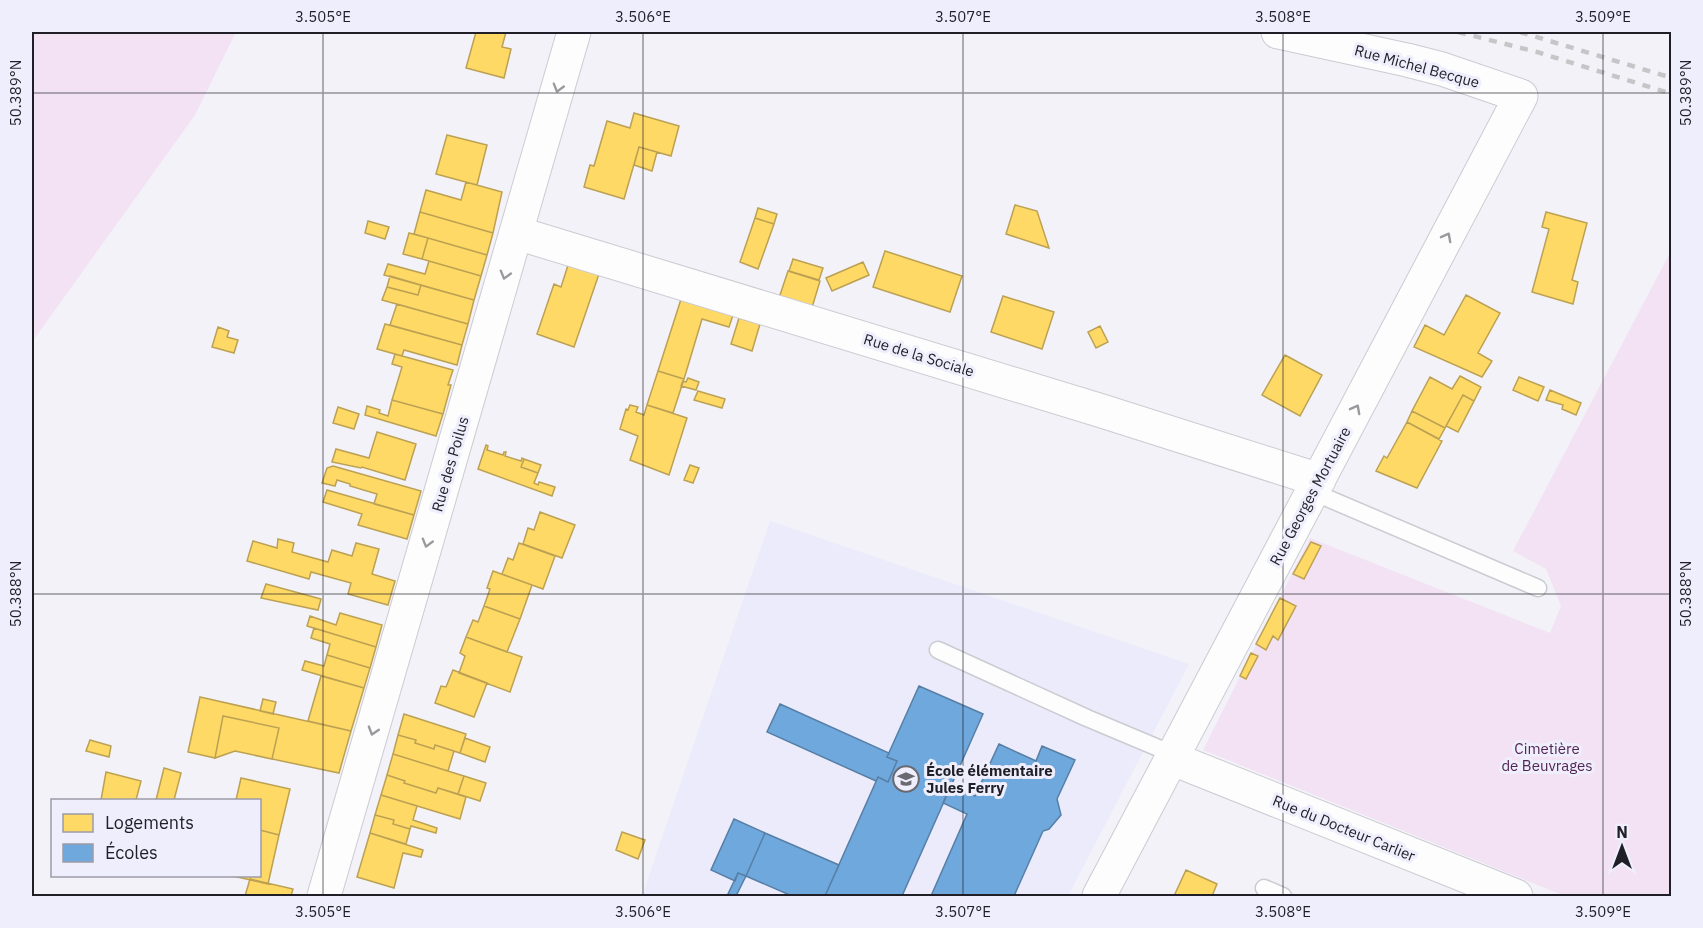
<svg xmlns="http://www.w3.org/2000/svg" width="1703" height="928" viewBox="0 0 1703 928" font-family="'IBM Plex Sans',sans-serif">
  <rect width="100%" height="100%" fill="#f2f2f8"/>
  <!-- built -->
  <path fill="#ebebfb" d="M770,521L1189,664L1068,896H650L643,893Z"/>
  <!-- green -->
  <path fill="#f3e2f4" d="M32,32H236L195,115L32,342Z
    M1671,251V896H1565L1203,750L1310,538L1550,633L1561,606L1546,569L1513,551Z"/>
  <!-- homes -->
  <path fill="#ffd966" stroke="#bca153" stroke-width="1.5" d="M476,32H506L502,47L511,49L504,78L466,68Z
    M634,113L679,126L671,156L639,147L624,199L584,187L590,165L594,166L607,121L630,128Z
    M447,135L487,145L477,185L436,174Z
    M639,147L657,152L652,171L634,165Z
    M466,182L502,192L493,233L420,212L426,190L461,200Z
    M1015,205L1037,211L1049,248L1006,234Z
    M758,208L777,214L774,224L755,218Z
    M420,212L493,233L487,255L414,234Z
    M1546,212L1587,223L1572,280L1578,282L1573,304L1532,292L1549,229L1542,227Z
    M755,218L774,224L758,269L740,262Z
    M368,221L389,227L385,239L365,233Z
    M409,233L428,238L422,259L403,254Z
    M428,238L487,255L481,276L422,259Z
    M885,251L962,276L950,312L873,287Z
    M570,259L601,268L574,347L537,334L554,284L561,287Z
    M793,259L823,268L819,280L789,271Z
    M429,261L481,276L474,300L384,275L388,264L425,274Z
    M863,262L869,275L832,291L826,278Z
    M788,271L820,281L811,311L778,301Z
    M390,276L421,285L418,295L387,287Z
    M421,285L474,300L468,324L382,300L387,287L418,295Z
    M683,293L735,309L729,327L702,319L684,379L658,371Z
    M1466,295L1500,313L1478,353L1492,361L1482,377L1414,347L1425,325L1444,335Z
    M1003,296L1054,312L1042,349L991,332Z
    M397,304L468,324L462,345L390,325Z
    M739,318L760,324L752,351L731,344Z
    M385,324L462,345L457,365L404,350L402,356L377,349Z
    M1100,326L1108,342L1096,348L1088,332Z
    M218,327L229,331L227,337L238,340L234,353L212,347Z
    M395,354L453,370L448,385H451L443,414L392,400L402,367L392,364Z
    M1285,355L1322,375L1300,416L1262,395Z
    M658,371L684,379L673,413L647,405Z
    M1460,376L1481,387L1474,401L1463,395L1445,428L1412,411L1430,377L1452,389Z
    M1519,377L1544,387L1538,401L1513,390Z
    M688,378L699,382L696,390L681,386L683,381L686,382Z
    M1550,390L1581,403L1576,415L1562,409L1563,405L1546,400Z
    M698,391L725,399L722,408L694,400Z
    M1463,395L1474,401L1458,432L1446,426Z
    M392,400L443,414L436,436L365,415L367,406L380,410L379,413L388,416Z
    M630,405L638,407L636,412L644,415L647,405L687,418L669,475L630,460L638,436L620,429L626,409L628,410Z
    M338,407L359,414L354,429L333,423Z
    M1412,411L1445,428L1439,439L1407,422Z
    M1407,422L1442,441L1417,488L1376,471L1384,456L1387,458Z
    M377,432L416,444L405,480L362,467L361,468L332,462L336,449L369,458Z
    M486,445L488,446L487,450L503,455L504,452H506L505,456L521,461L522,458L524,459L521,467L538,473L534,483L538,485L539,482L555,487L552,496L478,469Z
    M524,459L541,465L538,473L521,467Z
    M690,465L699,468L693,483L684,480Z
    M333,466L421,491L414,515L374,504L377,494L350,486V484L337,480L335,486L322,483L327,468Z
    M327,490L414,515L407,539L358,525L362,514L323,502Z
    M540,512L575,525L562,558L523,544L528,528L534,530Z
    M278,539L294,543L292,552L328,562L332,550L352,556L356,543L379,549L372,574L395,581L388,605L348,594L351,583L311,572L309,579L247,561L253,541L277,548Z
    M1311,542L1321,546L1304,579L1293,574Z
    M519,543L555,556L543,589L502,574L508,558L513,560Z
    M493,571L532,585L520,619L484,606L490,589L487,588Z
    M266,584L321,599L318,610L261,598Z
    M1280,598L1296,606L1278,640L1273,636L1266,650L1256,644Z
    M484,606L520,619L507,652L466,637L473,620L478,622Z
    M340,613L382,625L376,647L307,626L310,616L336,625Z
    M314,628L376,647L370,668L327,655L330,644L311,638Z
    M466,637L522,657L510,692L459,673L465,656L460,653Z
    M1251,653L1258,656L1246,679L1240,676Z
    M327,655L370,668L364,688L302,670L305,661L324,666Z
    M453,670L487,683L474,717L435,703L441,686L446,687Z
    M321,676L364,688L351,731L308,721Z
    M200,697L351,731L339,773L272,759L279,728L223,716L215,758L188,752Z
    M263,699L276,702L273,714L260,711Z
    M404,714L466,734L460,753L435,745L434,749L415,743L416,740L398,735Z
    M223,716L279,728L272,759L235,751L215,758Z
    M398,735L416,740L415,743L434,749L435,745L454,751L448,771L393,754Z
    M465,738L490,747L485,762L460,753Z
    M90,740L111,746L109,757L86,751Z
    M393,754L464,776L458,794L438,788L436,793L404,783L405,781L387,775Z
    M164,768L181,773L174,800H156Z
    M106,772L141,781L136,800H101Z
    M387,775L405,781L404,783L436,793L438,788L466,797L460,819L381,795Z
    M464,776L486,783L480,801L458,794Z
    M241,778L290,789L279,835L260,830V800H236Z
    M381,795L417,806L413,820L437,828L436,833L411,826L410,829L393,824L394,820L375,815Z
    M375,815L394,820L393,824L410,829L406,844L370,833Z
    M260,830L279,835L268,884L233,876H260Z
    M622,832L645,840L638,859L616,850Z
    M370,833L423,850L421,857L403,853L394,888L357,877Z
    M1186,870L1217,884L1212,896H1174Z
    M250,879L293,889L291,896H245Z"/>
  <!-- schools -->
  <path fill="#6fa8dc" stroke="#577fa6" stroke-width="1.5" d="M919,686L983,714L902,896H825L878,777L888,782L897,761L887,757Z
    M780,704L889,753L887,757L897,761L888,782L878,777L876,781L767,732Z
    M999,744L1036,761L1042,746L1075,760L1057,799L1061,815L1049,829L1043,831L1014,896H931L967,814L943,803L951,785L975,796Z
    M734,819L765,833L746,876L738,873L735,881L711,870Z
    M765,833L839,865L825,896H792L746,876Z
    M738,873L746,876L736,896H727Z"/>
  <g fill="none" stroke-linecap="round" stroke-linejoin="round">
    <!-- service casing -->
    <g stroke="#cbcbd2" stroke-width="19">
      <path id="service" d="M1313,492L1538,588
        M938,650L1087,718L1175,755
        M1264,888L1283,896"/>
    </g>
    <!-- minor casing -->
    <g stroke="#cbcbd2" stroke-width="35">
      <path id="minor" d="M517,233L1102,411L1319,480
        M1173,759L1516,896
        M1099,896L1521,96L1442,69L1407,60L1278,32"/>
    </g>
    <!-- tertiary casing -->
    <g stroke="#cbcbd2" stroke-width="35">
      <path id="tertiary" d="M324,896L574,32"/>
    </g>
    <!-- service -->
    <use href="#service" stroke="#fdfdfe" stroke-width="16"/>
    <!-- minor -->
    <use href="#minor" stroke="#fdfdfe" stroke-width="33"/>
    <!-- tertiary -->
    <use href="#tertiary" stroke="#fdfdfe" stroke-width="33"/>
    <!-- rail -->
    <path stroke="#c6c6c8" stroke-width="4.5" stroke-dasharray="8 8" stroke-linecap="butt" d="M1458,32L1537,52L1672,94
      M1520,32L1672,78"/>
  </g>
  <!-- one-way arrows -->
  <defs><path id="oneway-chevron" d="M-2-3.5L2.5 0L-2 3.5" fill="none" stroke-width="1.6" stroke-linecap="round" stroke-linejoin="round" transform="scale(1.5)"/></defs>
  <g stroke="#9a999e">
    <use href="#oneway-chevron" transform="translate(558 88) rotate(106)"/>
    <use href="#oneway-chevron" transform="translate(1447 237) rotate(-62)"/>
    <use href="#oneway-chevron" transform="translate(505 275) rotate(106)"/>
    <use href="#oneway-chevron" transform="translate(1356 409) rotate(-62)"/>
    <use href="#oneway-chevron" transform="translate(427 543) rotate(106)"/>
    <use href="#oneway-chevron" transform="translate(373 731) rotate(107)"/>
  </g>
  <!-- ticks -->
  <path fill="none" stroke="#201f28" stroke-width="1.5" stroke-opacity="0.45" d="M323,32V896M643,32V896M963,32V896M1283,32V896M1603,32V896M32,93H1672M32,594H1672"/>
  <!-- icons -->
  <defs>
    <g id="school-ring" transform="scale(1.35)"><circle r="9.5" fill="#eeeefc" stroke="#6a6971" stroke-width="1.5"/><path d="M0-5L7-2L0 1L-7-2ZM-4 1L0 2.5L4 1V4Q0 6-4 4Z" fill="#6a6971"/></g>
  </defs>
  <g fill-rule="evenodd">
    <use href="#school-ring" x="906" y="779"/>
  </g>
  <g text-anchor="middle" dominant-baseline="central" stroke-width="6" stroke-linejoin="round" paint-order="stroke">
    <!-- street labels -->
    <g font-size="15" fill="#201f28" stroke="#eeeefc">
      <text transform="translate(1417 66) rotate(15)">Rue Michel Becque</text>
      <text transform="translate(919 355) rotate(17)">Rue de la Sociale</text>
      <text transform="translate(450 464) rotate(-74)">Rue des Poilus</text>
      <text transform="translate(1310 496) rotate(-62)">Rue Georges Mortuaire</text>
      <text transform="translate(1344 828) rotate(22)">Rue du Docteur Carlier</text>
    </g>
    <!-- park labels -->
    <g font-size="15" fill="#542553" stroke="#eeeefc">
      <text x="1547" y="748">Cimetière<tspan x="1547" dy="17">de Beuvrages</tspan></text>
    </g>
    <!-- poi labels -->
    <g font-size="15" font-weight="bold" fill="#201f28" stroke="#eeeefc" text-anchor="start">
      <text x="926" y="770">École élémentaire<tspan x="926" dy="17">Jules Ferry</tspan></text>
    </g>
  </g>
  <!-- border -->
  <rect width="1703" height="928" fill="none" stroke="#eeeefc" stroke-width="66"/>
  <!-- legend -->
  <rect x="51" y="799" width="210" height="78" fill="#eeeefc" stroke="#9c9ba7" stroke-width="1.5"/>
  <rect x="63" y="814" width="30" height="18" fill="#ffd966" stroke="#9c9ba7" stroke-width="1.5"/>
  <text x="105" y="829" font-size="18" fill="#201f28">Logements</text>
  <rect x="63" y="844" width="30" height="18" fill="#6fa8dc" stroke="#9c9ba7" stroke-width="1.5"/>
  <text x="105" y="859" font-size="18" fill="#201f28">Écoles</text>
  <!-- north arrow -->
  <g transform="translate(1622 847)" stroke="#eeeefc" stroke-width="4.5" paint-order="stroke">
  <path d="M0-4.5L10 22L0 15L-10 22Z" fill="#201f28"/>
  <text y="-9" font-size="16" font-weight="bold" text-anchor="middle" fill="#201f28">N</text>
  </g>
  <rect x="33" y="33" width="1637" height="862" fill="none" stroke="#201f28" stroke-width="2"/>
  <g font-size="15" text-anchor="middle" fill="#201f28">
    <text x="323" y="22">3.505°E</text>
    <text x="643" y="22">3.506°E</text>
    <text x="963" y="22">3.507°E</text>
    <text x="1283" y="22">3.508°E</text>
    <text x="1603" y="22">3.509°E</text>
    <text transform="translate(16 93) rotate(-90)" y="5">50.389°N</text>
    <text transform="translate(1686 93) rotate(-90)" y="5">50.389°N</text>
    <text transform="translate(16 594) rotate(-90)" y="5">50.388°N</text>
    <text transform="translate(1686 594) rotate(-90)" y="5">50.388°N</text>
    <text x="323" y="917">3.505°E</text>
    <text x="643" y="917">3.506°E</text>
    <text x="963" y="917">3.507°E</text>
    <text x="1283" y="917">3.508°E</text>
    <text x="1603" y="917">3.509°E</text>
  </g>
</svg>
